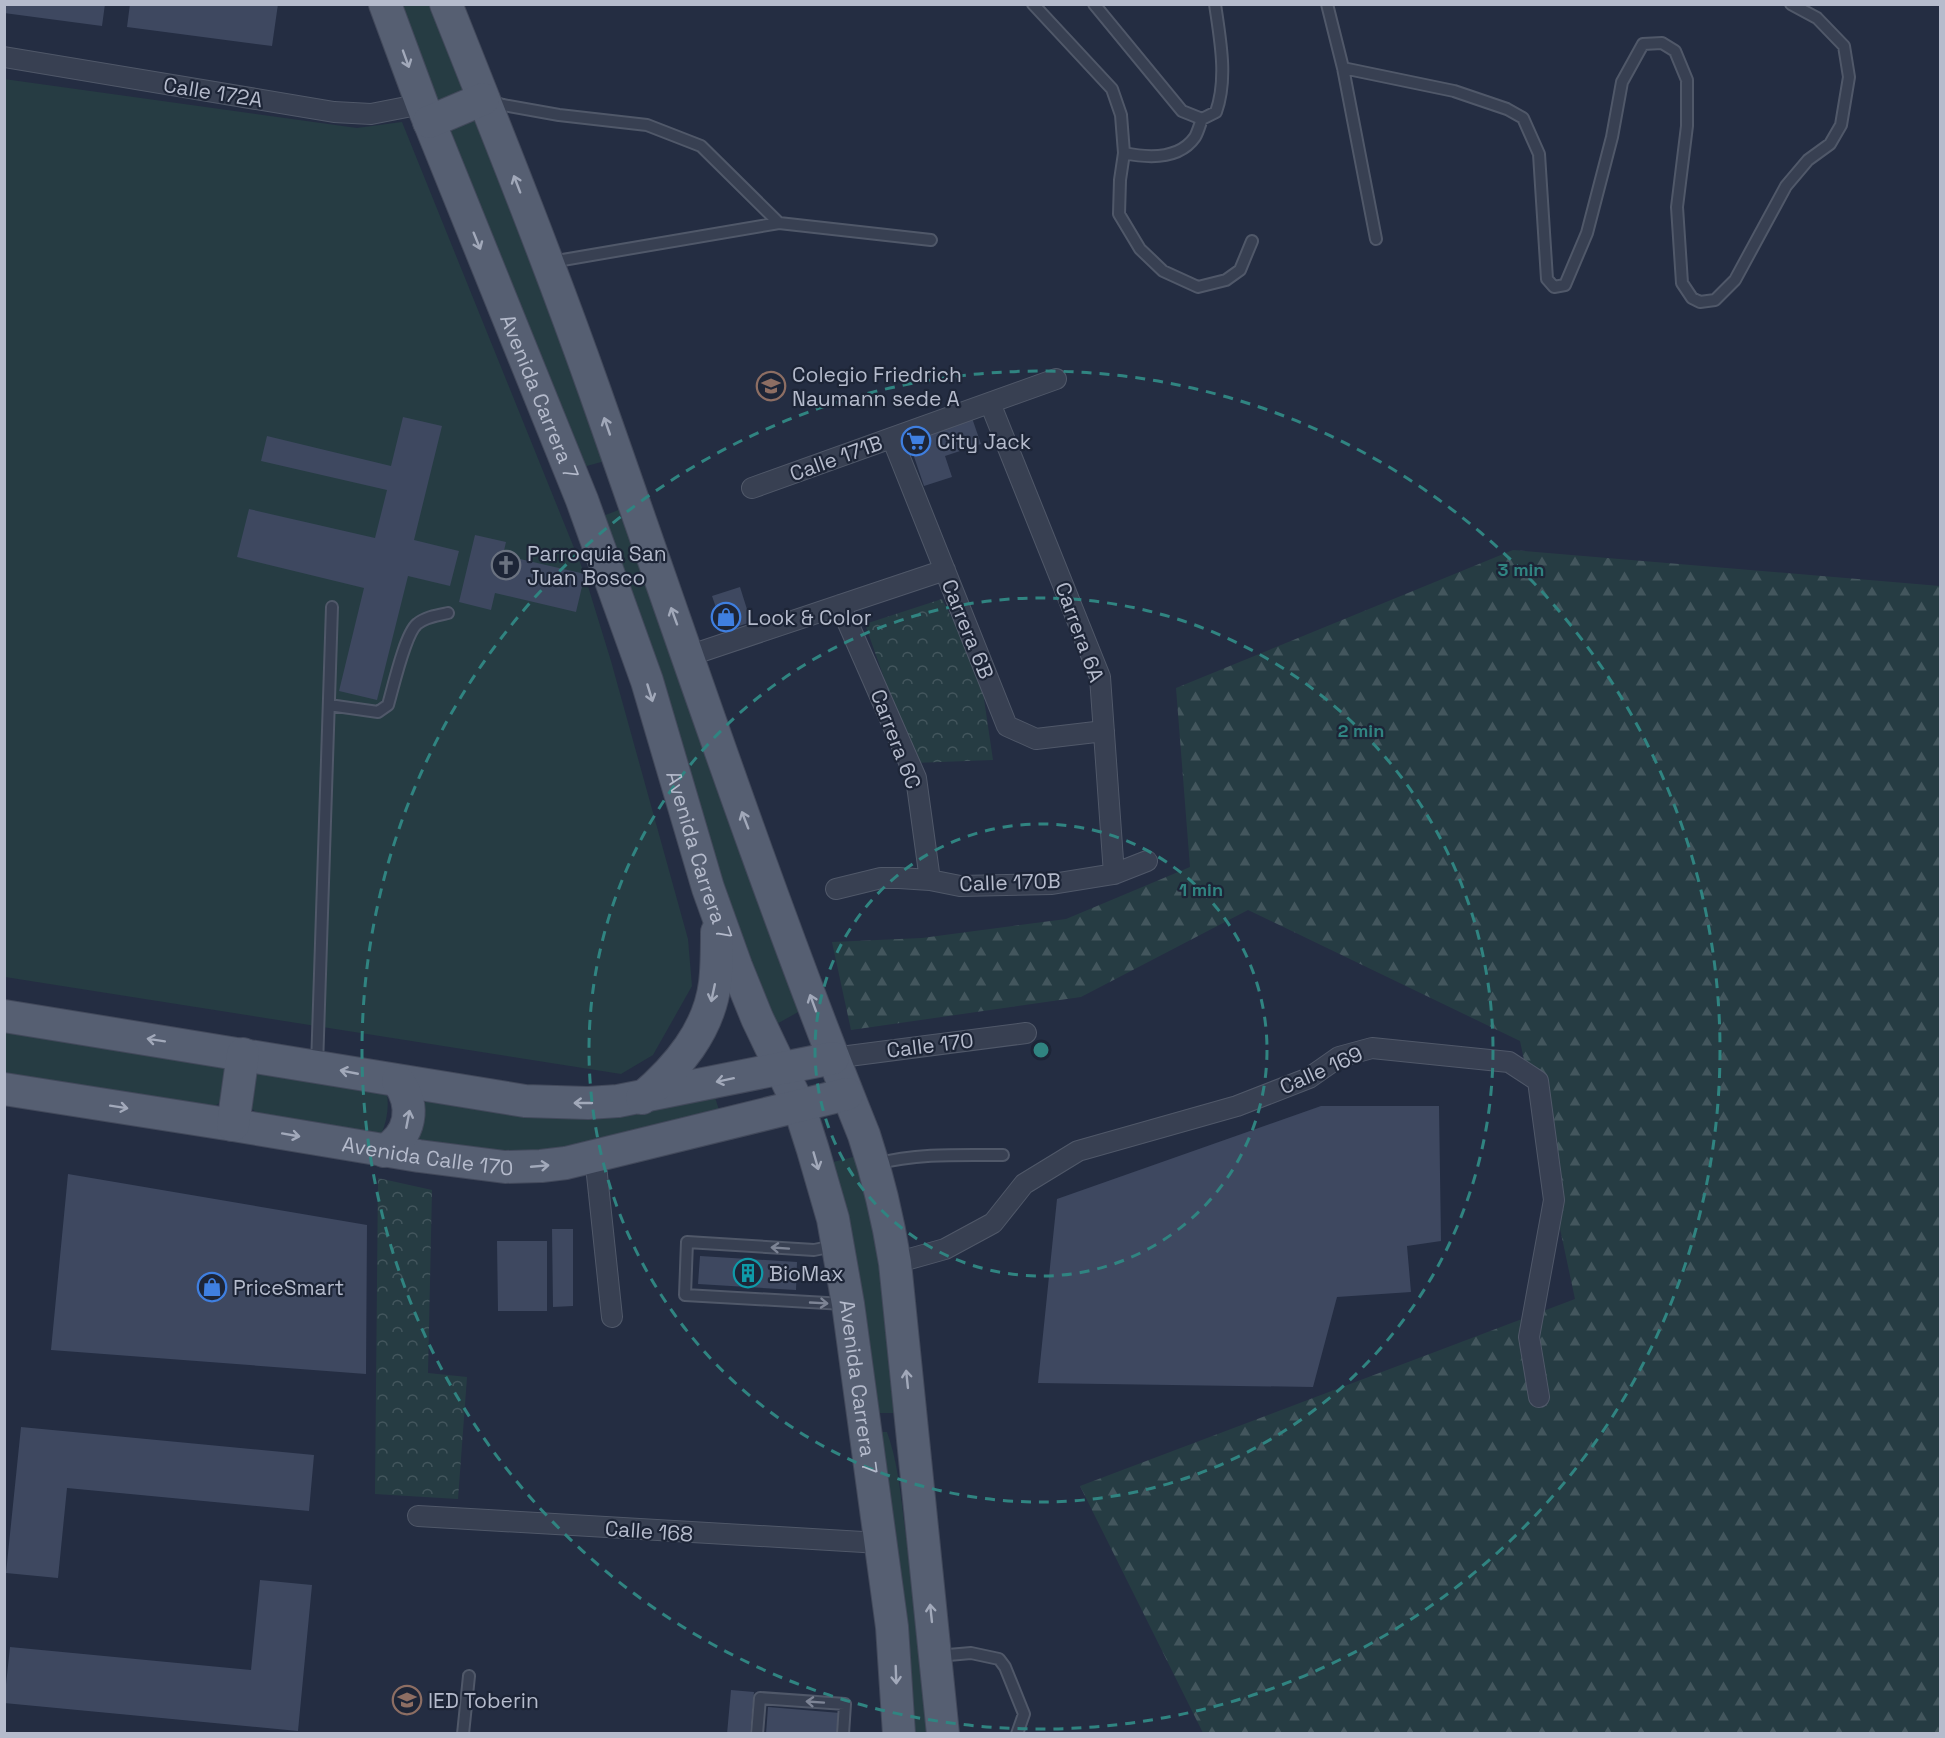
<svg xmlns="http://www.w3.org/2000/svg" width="1945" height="1738" viewBox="0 0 1945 1738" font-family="'Space Grotesk',sans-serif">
  <defs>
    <pattern id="forest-firs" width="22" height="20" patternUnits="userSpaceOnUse" patternTransform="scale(1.5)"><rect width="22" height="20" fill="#263c43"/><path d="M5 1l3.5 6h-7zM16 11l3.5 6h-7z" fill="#43565d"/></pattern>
    <pattern id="park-crowns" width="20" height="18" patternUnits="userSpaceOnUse" patternTransform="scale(1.5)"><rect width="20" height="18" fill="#263c43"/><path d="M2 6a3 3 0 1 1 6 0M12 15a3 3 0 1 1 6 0" fill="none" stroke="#43565d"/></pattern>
  </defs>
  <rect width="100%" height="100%" fill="#242d42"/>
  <!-- grass -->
  <path fill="#263c43" d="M399,5H437L471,89L434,107Z
    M4,79L357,128L402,122L583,570L611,661L688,939L692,986L653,1055L621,1074L5,977Z
    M480,117L605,461L583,467L445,130Z
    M621,509C679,677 736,845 800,1011L775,1025L746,952L706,835L676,725L603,516Z
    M4,1028L230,1068C228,1083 229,1101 212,1107L5,1076Z
    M251,1071L387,1094C389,1108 387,1121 381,1135L261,1117L249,1106Z
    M712,1088L720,1113L530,1156L413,1142L418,1095Z
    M857,1156L881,1259L895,1413H871L833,1162Z
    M879,1432H887C899,1465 901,1501 906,1536C915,1602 922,1668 929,1733H912Z"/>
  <!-- forest -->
  <path fill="url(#forest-firs)" d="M1513,550L1940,586V1733H1203L1080,1486L1575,1299L1520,1041L1248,910L1081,997L851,1030L832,942L922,938L1066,919L1190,867L1176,688Z"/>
  <!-- park -->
  <path fill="url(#park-crowns)" d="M942,599L980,672L993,760L914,763L865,624Z
    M378,1178L432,1190L428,1373L467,1377L458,1499L375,1494Z"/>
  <!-- building -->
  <path fill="#3e4860" d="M4,4H105L102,26L4,13Z
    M130,4H278L272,46L127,27Z
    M403,417L442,426L414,540L459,551L450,586L408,576L377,700L339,691L364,588L237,557L249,509L375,538L387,490L261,461L267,436L391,466Z
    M972,418L981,444L945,456L952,477L924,486L908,439Z
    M475,535L506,542L503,555L585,574L576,612L495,593L491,610L459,602Z
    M740,587L751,622L724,631L712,596Z
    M1321,1106H1439L1441,1241L1407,1246L1411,1292L1337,1297L1313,1387L1038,1383L1057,1199Z
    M68,1174L367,1225L366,1374L51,1350Z
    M552,1229H573V1306L553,1307Z
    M497,1241H547V1311H498Z
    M700,1256L797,1262L796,1290L698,1284Z
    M21,1427L314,1455L309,1511L67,1488L58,1578L6,1573Z
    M260,1580L312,1585L298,1731L4,1703L10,1647L251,1670Z
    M731,1690L754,1692L750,1734H727Z
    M768,1707L840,1713L838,1734H766Z"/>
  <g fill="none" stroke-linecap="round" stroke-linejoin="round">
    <!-- lane casing -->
    <g stroke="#505869" stroke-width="14">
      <path id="lane" d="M1033,4L1112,89L1121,115L1124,153L1120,180L1119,214L1140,249L1163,271L1198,287L1226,280L1240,270L1252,241
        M1094,4L1182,111L1202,119L1216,112C1228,78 1220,39 1215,4
        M1327,4L1343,68L1376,239
        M1343,68L1454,91L1507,109L1523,118L1539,154L1547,279L1554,287L1565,285L1587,233L1612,137L1622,82L1643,44L1662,43L1675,51L1687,80V126L1677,207L1682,283L1692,298L1700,302L1715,300L1735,280L1786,186L1808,160L1830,144L1841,125L1849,77L1844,46L1817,18L1791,4
        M489,101L503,105L559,115L647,125L701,146L779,223
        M1124,153C1148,158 1179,160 1195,137C1198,132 1200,124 1202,119
        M551,262L779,223L931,240
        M329,705L378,712L388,705C393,688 405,634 417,624C425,617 438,615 448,613
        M317,1066L332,607
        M876,1164C917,1153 961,1155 1003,1155
        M834,1246L814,1250L687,1242L685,1295L844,1304
        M937,1656L971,1653L999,1659L1005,1667L1024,1714L1017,1734
        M463,1734L469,1676
        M757,1734L760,1698L845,1704L843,1734"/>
    </g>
    <!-- street casing -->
    <g stroke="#505869" stroke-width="22">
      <path id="street" d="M4,57L334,112L371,114L422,104
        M990,403L1100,677L1114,874
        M892,438L1007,726L1036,739L1104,731
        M752,488L1056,379
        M840,605L916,778L930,880
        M688,656L945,570
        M836,889L881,878H899L930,880L960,886L1052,884L1114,874L1147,861
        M833,1058L1026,1033
        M595,1156L612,1317
        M895,1263L945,1249L993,1223L1024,1184L1078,1151L1237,1106L1309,1078L1339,1057L1372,1048L1509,1062L1538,1081L1554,1200L1529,1337L1539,1397
        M418,1516L880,1543"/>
    </g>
    <!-- primary casing -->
    <g stroke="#42495b" stroke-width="34">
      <g id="primary">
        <path id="s1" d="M385,4L422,104L582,500L647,681L708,888L736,966L757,1018L799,1106L813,1150L833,1219L848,1304L892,1627L899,1734"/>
        <path d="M446,4C497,132 548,259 594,389C682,638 765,889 864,1135C878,1177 888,1219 895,1263L943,1734"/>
        <path d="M429,122L483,99"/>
        <path d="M4,1016L525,1101L588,1103L618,1101L833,1058"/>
        <path id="s2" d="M4,1089L233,1125L419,1156L505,1167L541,1166L566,1163L847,1094"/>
        <path d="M642,1098C677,1068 709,1031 715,983C717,967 717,949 717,932"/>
        <path d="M233,1125L243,1054"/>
        <path d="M384,1151C411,1135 416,1107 398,1081"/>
      </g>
    </g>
    <!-- lane -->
    <use href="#lane" stroke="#384052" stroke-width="10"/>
    <!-- street -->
    <use href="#street" stroke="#384052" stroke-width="20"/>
    <!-- primary -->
    <use href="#primary" stroke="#565f72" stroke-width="32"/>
  </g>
  <!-- one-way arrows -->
  <defs><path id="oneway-shaft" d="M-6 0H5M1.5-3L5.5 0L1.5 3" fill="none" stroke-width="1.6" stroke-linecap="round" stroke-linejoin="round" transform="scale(1.5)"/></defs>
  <g stroke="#a2a9ba">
    <use href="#oneway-shaft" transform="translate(406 59) rotate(70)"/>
    <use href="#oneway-shaft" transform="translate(517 184) rotate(-111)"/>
    <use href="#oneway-shaft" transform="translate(477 241) rotate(68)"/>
    <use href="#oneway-shaft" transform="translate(607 426) rotate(-109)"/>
    <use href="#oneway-shaft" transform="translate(674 616) rotate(-110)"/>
    <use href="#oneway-shaft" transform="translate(650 693) rotate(73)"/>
    <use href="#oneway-shaft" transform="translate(745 820) rotate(-111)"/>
    <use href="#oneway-shaft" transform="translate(713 993) rotate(102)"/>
    <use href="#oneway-shaft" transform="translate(813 1003) rotate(-110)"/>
    <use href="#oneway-shaft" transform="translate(156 1040) rotate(-171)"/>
    <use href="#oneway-shaft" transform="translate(349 1072) rotate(-169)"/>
    <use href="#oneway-shaft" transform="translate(725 1080) rotate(168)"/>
    <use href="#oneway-shaft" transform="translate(583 1103) rotate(180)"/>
    <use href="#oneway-shaft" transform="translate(119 1107) rotate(9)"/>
    <use href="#oneway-shaft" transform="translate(408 1119) rotate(-79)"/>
    <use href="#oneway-shaft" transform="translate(291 1135) rotate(10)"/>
    <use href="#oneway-shaft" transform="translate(816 1161) rotate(74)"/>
    <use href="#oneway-shaft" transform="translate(540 1166) rotate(-5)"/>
    <use href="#oneway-shaft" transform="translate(907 1379) rotate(-96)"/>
    <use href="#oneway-shaft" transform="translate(931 1613) rotate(-96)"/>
    <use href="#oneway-shaft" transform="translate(896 1675) rotate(88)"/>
  </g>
  <g stroke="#7d8495">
    <use href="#oneway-shaft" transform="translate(780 1248) rotate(-176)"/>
    <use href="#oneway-shaft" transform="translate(819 1303) rotate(3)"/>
    <use href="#oneway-shaft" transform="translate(815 1702) rotate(-176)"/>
  </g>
  <!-- distance rings -->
  <g fill="none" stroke="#308481" stroke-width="3" stroke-dasharray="10 8">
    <circle cx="1041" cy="1050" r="226"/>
    <circle cx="1041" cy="1050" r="452"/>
    <circle cx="1041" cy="1050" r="679"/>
  </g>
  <!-- icons -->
  <defs>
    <g id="school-ring" transform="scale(1.5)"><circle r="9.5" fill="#1d2537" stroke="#8d6e63" stroke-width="1.5"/><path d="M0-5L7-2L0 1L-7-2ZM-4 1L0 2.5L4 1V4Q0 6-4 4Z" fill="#8d6e63"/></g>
    <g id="supermarket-ring" transform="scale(1.5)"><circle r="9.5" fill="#1d2537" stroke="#3f7fe0" stroke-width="1.5"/><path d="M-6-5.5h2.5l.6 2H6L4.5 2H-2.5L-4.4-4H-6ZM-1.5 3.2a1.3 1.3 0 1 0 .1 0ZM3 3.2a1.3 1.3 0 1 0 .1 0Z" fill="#3f7fe0"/></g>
    <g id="church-ring" transform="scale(1.5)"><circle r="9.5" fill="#1d2537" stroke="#6b7280" stroke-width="1.5"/><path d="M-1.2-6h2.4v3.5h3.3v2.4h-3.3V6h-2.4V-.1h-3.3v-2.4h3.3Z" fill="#6b7280"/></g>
    <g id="shop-ring" transform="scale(1.5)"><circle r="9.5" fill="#1d2537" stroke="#3f7fe0" stroke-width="1.5"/><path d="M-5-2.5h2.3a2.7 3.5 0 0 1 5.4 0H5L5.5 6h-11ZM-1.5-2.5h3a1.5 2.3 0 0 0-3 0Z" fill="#3f7fe0"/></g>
    <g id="building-ring" transform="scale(1.5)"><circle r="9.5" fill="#1d2537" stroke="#0f9aa8" stroke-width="1.5"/><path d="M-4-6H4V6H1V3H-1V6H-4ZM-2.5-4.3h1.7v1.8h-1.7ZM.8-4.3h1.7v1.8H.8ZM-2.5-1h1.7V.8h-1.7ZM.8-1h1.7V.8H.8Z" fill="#0f9aa8"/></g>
  </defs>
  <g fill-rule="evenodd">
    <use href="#school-ring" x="771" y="386"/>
    <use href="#supermarket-ring" x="916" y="441"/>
    <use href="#church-ring" x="506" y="565"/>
    <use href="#shop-ring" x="726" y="617"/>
    <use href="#building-ring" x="748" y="1273"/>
    <use href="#shop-ring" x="212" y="1287"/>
    <use href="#school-ring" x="407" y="1700"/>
  </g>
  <g text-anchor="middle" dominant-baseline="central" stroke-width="4.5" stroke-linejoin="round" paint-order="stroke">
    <!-- street labels -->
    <g font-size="21" fill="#b5bbcc" stroke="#1d2537">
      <text transform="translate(213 92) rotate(9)">Calle 172A</text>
      <text stroke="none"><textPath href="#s1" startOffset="422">Avenida Carrera 7</textPath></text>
      <text transform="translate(836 458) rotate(-20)">Calle 171B</text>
      <text transform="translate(968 629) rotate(68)">Carrera 6B</text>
      <text transform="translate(1080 632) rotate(70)">Carrera 6A</text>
      <text transform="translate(896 739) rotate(69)">Carrera 6C</text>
      <text stroke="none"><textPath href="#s1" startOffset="908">Avenida Carrera 7</textPath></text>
      <text transform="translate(1010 882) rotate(-2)">Calle 170B</text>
      <text transform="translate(930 1045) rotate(-7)">Calle 170</text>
      <text transform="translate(1321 1070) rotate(-24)">Calle 169</text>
      <text stroke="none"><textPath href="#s2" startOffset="429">Avenida Calle 170</textPath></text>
      <text stroke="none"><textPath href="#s1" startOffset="1466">Avenida Carrera 7</textPath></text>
      <text transform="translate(649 1531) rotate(4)">Calle 168</text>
    </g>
    <!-- poi labels -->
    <g font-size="21" fill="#b5bbcc" stroke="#1d2537" text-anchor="start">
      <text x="792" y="374">Colegio Friedrich<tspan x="792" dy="24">Naumann sede A</tspan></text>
      <text x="937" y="441">City Jack</text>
      <text x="527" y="553">Parroquia San<tspan x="527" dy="24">Juan Bosco</tspan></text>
      <text x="747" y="617">Look &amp; Color</text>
      <text x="769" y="1273">BioMax</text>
      <text x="233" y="1287">PriceSmart</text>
      <text x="428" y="1700">IED Toberin</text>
    </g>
  </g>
  <circle cx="1041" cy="1050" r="9" fill="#308481" stroke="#1d2537" stroke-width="3"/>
  <g font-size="18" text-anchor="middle" font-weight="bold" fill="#308481" stroke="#1d2537" stroke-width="4.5" stroke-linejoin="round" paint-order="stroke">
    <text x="1521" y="576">3 min</text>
    <text x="1361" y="737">2 min</text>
    <text x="1201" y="896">1 min</text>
  </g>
  <!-- border -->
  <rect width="1945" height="1738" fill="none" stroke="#b5bbcc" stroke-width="12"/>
</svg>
